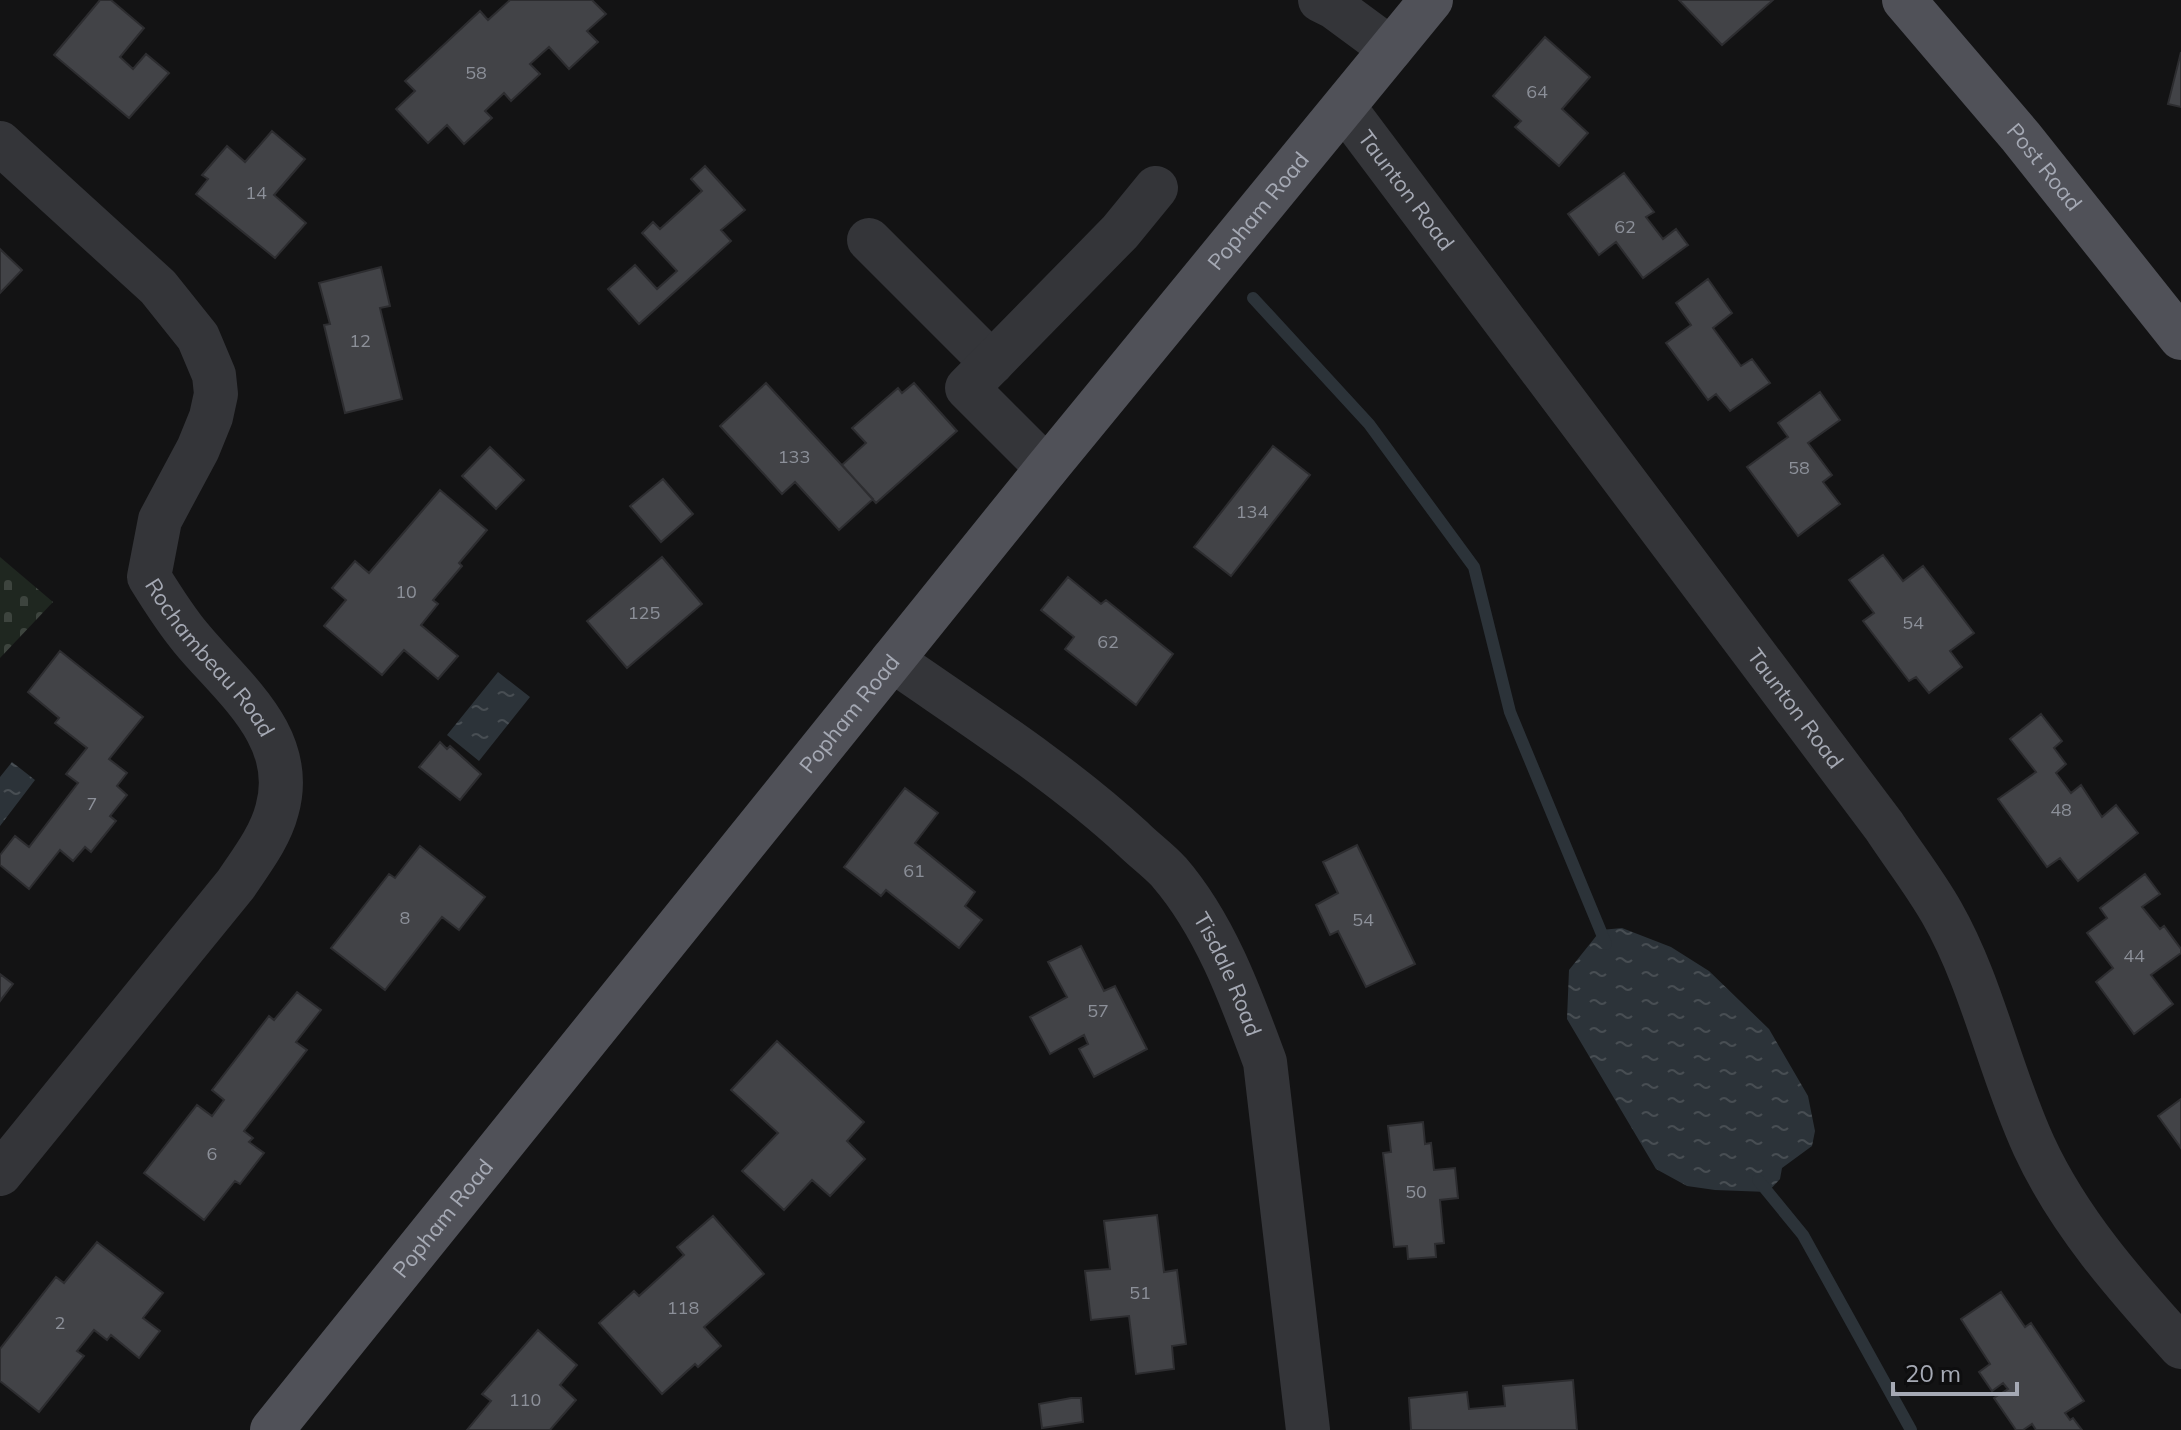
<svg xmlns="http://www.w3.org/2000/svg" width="2181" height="1430" viewBox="0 0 2181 1430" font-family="Mulish,sans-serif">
  <defs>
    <pattern id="cemetery-stones" width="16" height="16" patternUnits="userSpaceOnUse" patternTransform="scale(2)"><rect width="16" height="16" fill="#1f2720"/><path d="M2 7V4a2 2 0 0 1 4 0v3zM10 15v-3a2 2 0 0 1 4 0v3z" fill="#3d443e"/></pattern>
    <pattern id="water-ripples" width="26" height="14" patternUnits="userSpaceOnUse" patternTransform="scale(2)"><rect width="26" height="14" fill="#2c3339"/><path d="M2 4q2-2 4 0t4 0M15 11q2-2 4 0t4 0" fill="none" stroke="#484e53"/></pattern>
  </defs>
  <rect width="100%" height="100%" fill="#131314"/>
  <!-- cemetery -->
  <path fill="url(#cemetery-stones)" d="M0,557L53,602L0,658Z"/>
  <!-- water -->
  <path fill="url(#water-ripples)" d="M498,672L530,697L479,761L447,735Z
    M12,762L35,780L0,826V777Z
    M1622,928L1671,947L1709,971L1769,1029L1808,1096L1815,1131L1812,1146L1782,1168L1780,1179L1768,1192L1715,1190L1687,1186L1656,1169L1567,1019L1569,970L1601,930Z"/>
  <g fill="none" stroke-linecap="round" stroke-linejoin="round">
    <!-- stream -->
    <path stroke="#2c3339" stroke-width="12" d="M1253,298L1369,424L1474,567L1510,712L1606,944
      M1758,1180L1803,1235L1911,1430"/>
  </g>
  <!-- building -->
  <path fill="#424347" stroke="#2d2d30" stroke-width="2" d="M100,0H111L144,28L120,57L133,69L146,54L169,73L129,118L54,55Z
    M510,0H592L606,14L587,31L598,42L569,69L549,47L530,64L540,74L511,101L504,93L485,111L492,118L464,144L447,125L428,143L396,109L415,91L405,81L480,11L488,20Z
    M1679,0H1773L1722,45Z
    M1545,37L1590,77L1562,109L1588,133L1559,166L1515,127L1521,121L1493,96Z
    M2181,52V107L2168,104Z
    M272,131L305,159L274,195L306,223L275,258L196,194L208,179L202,175L227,146L245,162Z
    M705,166L745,210L721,230L731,241L639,324L608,289L635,265L657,289L677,271L642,233L653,222L660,229L702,191L691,179Z
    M1624,173L1654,212L1646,217L1663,239L1676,229L1688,245L1643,278L1616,242L1599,255L1568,214Z
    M0,249L22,270L0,293Z
    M381,267L390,306L380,308L402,399L345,413L324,325L330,324L319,283Z
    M1708,279L1732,313L1713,328L1741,366L1752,359L1770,383L1730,411L1716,394L1708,400L1666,343L1691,325L1676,303Z
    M766,383L873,499L839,530L795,482L782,494L720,426Z
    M914,383L957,431L876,503L842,465L866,443L852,428L898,388L902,393Z
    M1820,392L1840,420L1808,443L1832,475L1823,482L1840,504L1798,536L1747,467L1788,437L1778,423Z
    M1273,446L1310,475L1231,576L1194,547Z
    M490,447L524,480L496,509L462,476Z
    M663,479L693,514L661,542L630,506Z
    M440,490L487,530L459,563L462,566L433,600L438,604L421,625L458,656L438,679L404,650L382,675L324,626L346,600L332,588L355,561L369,573Z
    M1883,555L1903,581L1923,566L1974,633L1950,651L1962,667L1929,693L1916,677L1909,681L1863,621L1874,613L1849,580Z
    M662,557L702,604L627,668L587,621Z
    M1068,577L1101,604L1106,600L1173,654L1136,705L1065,649L1074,637L1041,610Z
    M60,651L143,717L109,759L127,773L117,786L127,795L110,816L116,821L91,852L85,847L73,861L60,850L29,889L0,865V855L15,836L29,847L78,783L66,774L87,748L55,723L59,718L28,692Z
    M2041,714L2062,741L2054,748L2066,764L2056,773L2071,793L2081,785L2102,817L2116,805L2138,833L2078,881L2060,858L2047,867L1998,799L2036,772L2010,739Z
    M440,742L447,749L450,746L481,774L460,800L419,767Z
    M905,788L938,813L915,843L975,892L965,906L982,920L959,948L886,890L881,896L844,867Z
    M1357,845L1415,964L1366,987L1338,931L1330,935L1316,905L1338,893L1323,862Z
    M420,846L485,897L459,930L442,917L385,990L331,948L389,874L395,878Z
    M2145,874L2160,894L2142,907L2160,929L2164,926L2181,949V953L2151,975L2173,1004L2134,1034L2096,982L2113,968L2087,933L2107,918L2100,908Z
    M1081,946L1104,991L1115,986L1147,1049L1094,1077L1079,1049L1088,1044L1084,1035L1050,1054L1030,1017L1067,997L1048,962Z
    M0,974L13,984L0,1001Z
    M297,992L321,1010L296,1042L307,1050L244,1131L253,1138L249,1142L264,1153L240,1184L235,1181L204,1220L144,1173L197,1105L212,1116L224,1100L212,1090L269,1016L274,1020Z
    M777,1041L864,1122L847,1141L865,1159L830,1196L812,1180L784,1210L742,1171L778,1133L731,1090Z
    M2181,1099V1148L2158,1116Z
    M1423,1122L1425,1144L1431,1143L1434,1170L1455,1168L1458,1198L1440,1200L1444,1243L1435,1244L1436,1257L1408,1259L1407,1246L1394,1247L1383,1153L1391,1152L1388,1126Z
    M1157,1215L1164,1272L1177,1270L1186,1344L1172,1346L1174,1369L1136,1374L1129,1316L1091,1320L1085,1271L1110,1269L1104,1221Z
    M713,1216L764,1274L704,1327L721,1346L698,1367L695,1364L662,1394L599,1323L634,1291L639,1296L684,1255L677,1247Z
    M97,1242L163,1293L143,1318L160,1331L139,1358L111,1335L107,1340L94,1330L77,1351L84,1356L39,1412L0,1381V1349L56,1277L64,1283Z
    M2001,1292L2025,1327L2031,1323L2084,1401L2065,1413L2070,1420L2073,1418L2082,1430H2036L2032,1424L2023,1430H2016L1994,1398L2008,1389L2003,1383L1992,1391L1979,1372L1990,1364L1961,1319Z
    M538,1330L577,1365L560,1385L576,1400L550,1430H467L491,1401L482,1394Z
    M1573,1380L1577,1430H1411L1409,1398L1467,1392L1469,1409L1505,1406L1503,1386Z
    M1071,1398H1081L1083,1422L1042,1428L1039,1404Z"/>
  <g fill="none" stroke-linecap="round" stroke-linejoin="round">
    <!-- minor -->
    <g stroke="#343539" stroke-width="44">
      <path d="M1320,0L1334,7L1391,49"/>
      <path id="s1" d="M1344,107L1884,826C1903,855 1925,883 1942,913C1983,985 1999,1070 2034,1146C2069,1222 2125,1285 2181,1347"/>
      <path id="s2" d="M0,143L158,287L198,337L214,375L216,394L211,417L198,449L160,520L149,577C162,598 175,619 191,638C231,687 298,736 277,810C270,837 252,860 236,884L0,1174"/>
      <path d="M869,240L992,363"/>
      <path d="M1047,468L967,388L1120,232L1156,188"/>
      <path id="s3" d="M892,660C974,717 1059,771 1133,839C1144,850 1158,860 1169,872C1215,925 1241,997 1265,1062L1308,1430"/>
    </g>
    <!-- major -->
    <g stroke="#505158" stroke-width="44">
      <path id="s4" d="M1904,0L2021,137L2181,338"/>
      <path id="s5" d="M272,1430L1047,468L1431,0"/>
    </g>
  </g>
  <g text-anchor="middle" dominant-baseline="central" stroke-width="6" stroke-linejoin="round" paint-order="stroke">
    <!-- number labels -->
    <g font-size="18" fill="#8c9099">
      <text x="476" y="72">58</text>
      <text x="1537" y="91">64</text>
      <text x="256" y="192">14</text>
      <text x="1625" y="226">62</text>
      <text x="360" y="340">12</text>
      <text x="794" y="456">133</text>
      <text x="1799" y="467">58</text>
      <text x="1252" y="511">134</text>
      <text x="406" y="591">10</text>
      <text x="644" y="612">125</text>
      <text x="1913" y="622">54</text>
      <text x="1108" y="641">62</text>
      <text x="92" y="803">7</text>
      <text x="2061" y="809">48</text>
      <text x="914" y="870">61</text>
      <text x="405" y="917">8</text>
      <text x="1363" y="919">54</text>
      <text x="2134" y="955">44</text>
      <text x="1098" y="1010">57</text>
      <text x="212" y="1153">6</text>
      <text x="1416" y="1191">50</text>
      <text x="1140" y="1292">51</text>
      <text x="683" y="1307">118</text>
      <text x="60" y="1322">2</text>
      <text x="525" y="1399">110</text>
    </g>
    <!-- street labels -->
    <g font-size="22" fill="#a5a9b4" stroke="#0e0e0f">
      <text stroke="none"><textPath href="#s4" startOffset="218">Post Road</textPath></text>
      <text stroke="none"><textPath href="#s1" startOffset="104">Taunton Road</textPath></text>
      <text stroke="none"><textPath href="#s5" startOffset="1568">Popham Road</textPath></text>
      <text stroke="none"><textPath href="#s2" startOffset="636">Rochambeau Road</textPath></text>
      <text stroke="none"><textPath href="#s1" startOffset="752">Taunton Road</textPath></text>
      <text stroke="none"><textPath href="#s5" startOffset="920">Popham Road</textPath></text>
      <text stroke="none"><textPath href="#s3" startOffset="468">Tisdale Road</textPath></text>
      <text stroke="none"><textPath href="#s5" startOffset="272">Popham Road</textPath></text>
    </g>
  </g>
  <!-- scale -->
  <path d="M1893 1382v12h124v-12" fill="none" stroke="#a5a9b4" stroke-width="4"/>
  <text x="1905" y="1382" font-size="24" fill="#a5a9b4" stroke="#0e0e0f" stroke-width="6" paint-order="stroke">20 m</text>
</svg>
